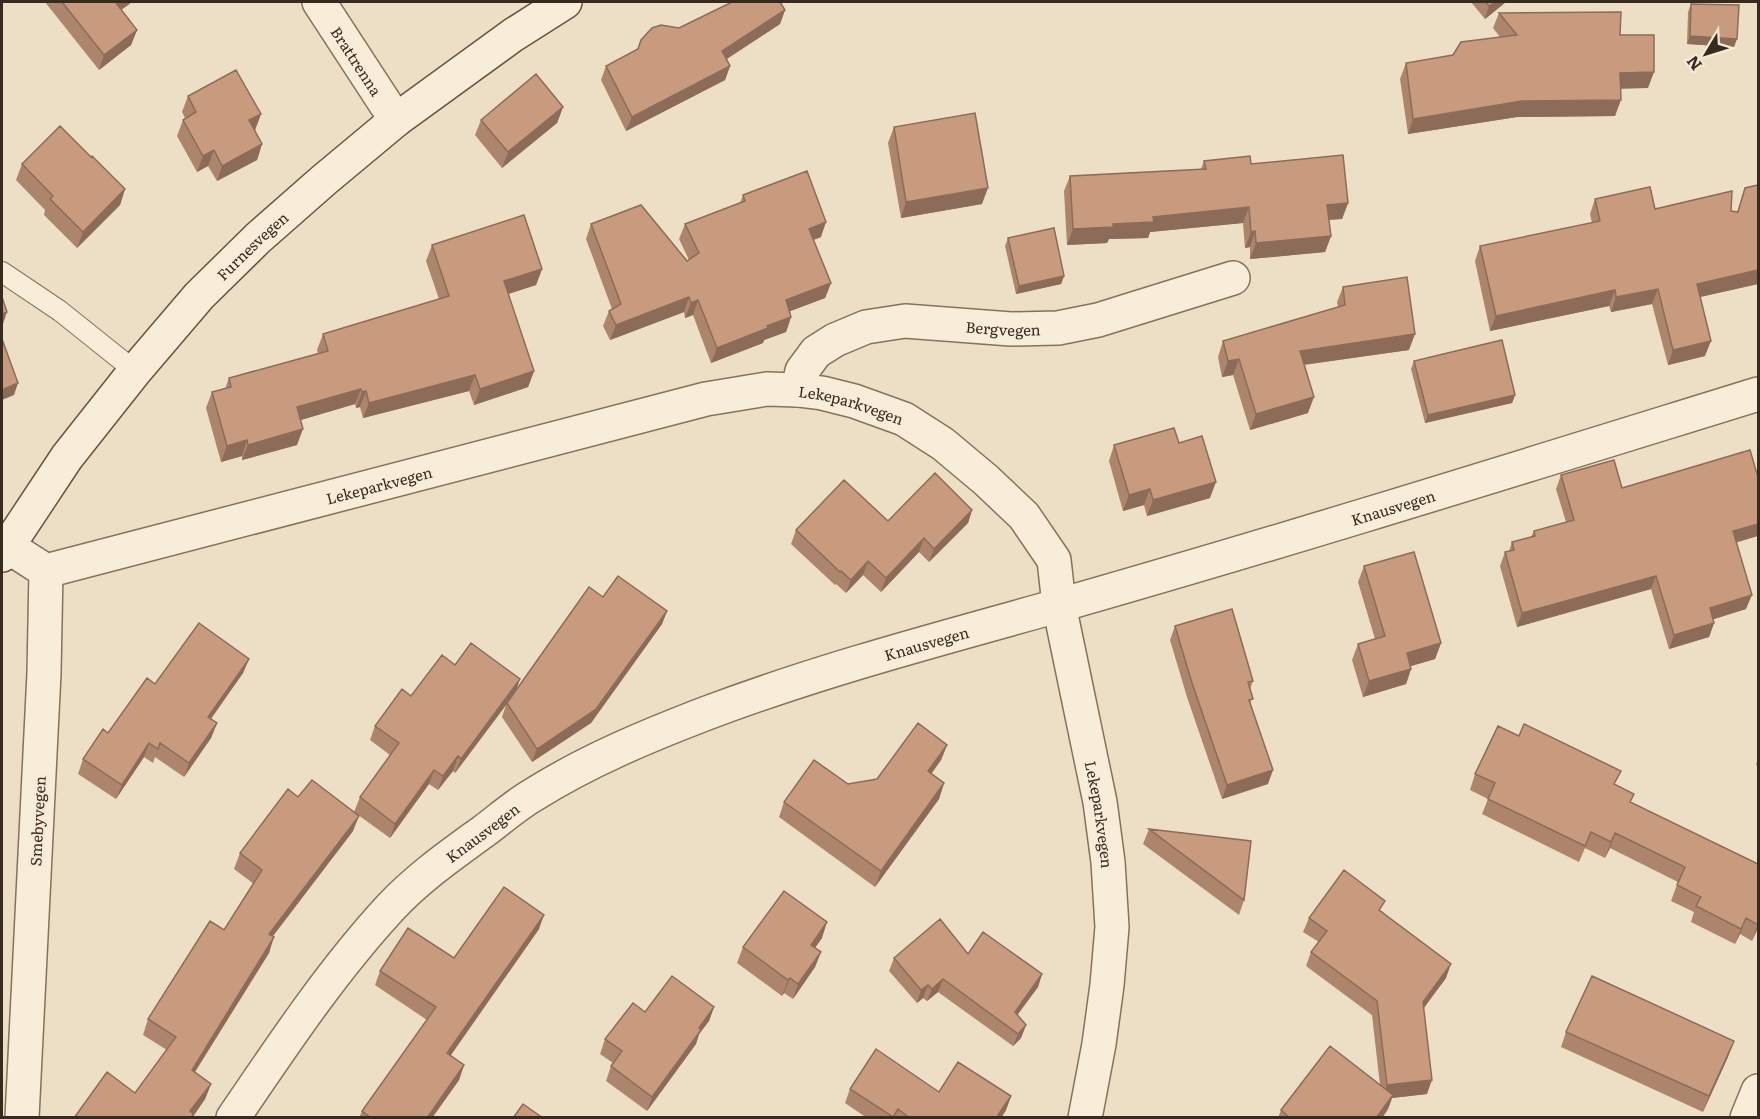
<svg xmlns="http://www.w3.org/2000/svg" width="1760" height="1119" viewBox="0 0 1760 1119" font-family="Literata,serif">
  <rect width="100%" height="100%" fill="#ecdfc6"/>
  <g fill="none" stroke-linecap="round" stroke-linejoin="round">
    <!-- lane casing -->
    <g stroke="#86725c" stroke-width="22">
      <path id="lane" d="M2,272L60,311L135,371"/>
    </g>
    <!-- street casing -->
    <g stroke="#86725c" stroke-width="36">
      <g id="street">
        <path id="s1" d="M319,2L396,120"/>
        <path id="s2" d="M798,390L802,371L816,352L835,340L866,327L905,321L1011,329L1058,328L1098,320L1233,278"/>
        <path d="M7,546L46,571L44,673L22,1118"/>
        <path id="s3" d="M46,571L706,399L767,389L798,390L822,393L854,401L904,419L943,444L986,480L1024,516L1054,560L1059,605L1100,802L1108,862L1112,927L1107,985L1099,1044L1085,1118"/>
        <path id="s4" d="M233,1118C282,1046 331,972 390,908C418,878 451,855 484,831C500,819 516,805 533,795C587,761 647,736 707,713C821,670 939,639 1057,606C1292,539 1525,466 1758,394"/>
        <path d="M1747,1118L1758,1091"/>
      </g>
    </g>
    <!-- secondary casing -->
    <g stroke="#685340" stroke-width="36">
      <g id="secondary">
        <path id="s5" d="M2,555L67,457L135,371L199,296L258,238L324,180L396,120L513,35L565,2"/>
      </g>
    </g>
    <!-- lane -->
    <use href="#lane" stroke="#f7edd9" stroke-width="20"/>
    <!-- street -->
    <use href="#street" stroke="#f7edd9" stroke-width="33"/>
    <!-- secondary -->
    <use href="#secondary" stroke="#f7edd9" stroke-width="33"/>
  </g>
  <!-- wall -->
  <path fill="#ac856c" d="M45,2H132L121,10L137,30L131,45L99,70Z
    M1471,2H1506L1485,19Z
    M1691,4L1734,47L1687,44L1688,12Z
    M785,10L780,24L727,59L730,66L725,80L626,131L601,80L606,66L637,50L641,40L679,28Z
    M1499,13L1620,35L1648,88H1621L1615,116L1517,117L1408,134L1400,79L1406,63L1453,55L1500,37L1493,28Z
    M188,96L261,114L255,130L262,144L257,160L217,181L208,166L197,172L177,136L183,120L185,118L182,112Z
    M563,107L557,123L502,168L475,135L481,120Z
    M894,127L982,204L901,218L888,143Z
    M91,157L125,189L120,205L77,248L44,215L45,210L16,180L22,164Z
    M1204,161L1251,164L1348,203L1342,219L1329,220L1331,236L1325,252L1250,259V247L1245,248L1243,223L1150,232L1148,238L1109,239L1107,243L1067,245L1064,191L1070,176L1201,169Z
    M1758,185V284L1700,297L1705,356L1668,365L1652,304L1611,312L1609,306L1490,331L1475,261L1480,246L1592,223L1590,214L1595,199L1655,209L1731,211L1737,212L1745,188Z
    M743,195L821,237L813,240L831,283L825,298L790,311L791,317L786,332L764,340L763,343L711,363L693,315L685,318L684,312L610,340L603,326L609,311L612,309L586,239L591,224L687,261L689,260L679,239L685,224L740,203Z
    M1008,238L1064,276L1061,284L1016,294L1005,246Z
    M432,245L542,269L536,285L508,294L534,371L528,387L474,405L469,391L363,418L360,407L356,408L355,404L300,420L297,445L242,460V456L221,462L206,408L212,392L225,389L229,378L318,353L317,350L323,334L439,299L426,261Z
    M1343,287L1409,350L1304,365L1308,413L1250,430L1233,375L1222,377L1218,357L1223,341L1338,307L1337,302Z
    M1414,361L1515,395L1512,403L1425,423L1411,369Z
    M1179,443L1210,498L1147,516L1144,505L1123,511L1109,461L1114,445Z
    M1561,475L1622,488L1736,543L1746,609L1713,619L1714,623L1709,637L1669,649L1651,589L1517,627L1500,566L1505,552L1509,551L1512,542L1531,537L1534,531L1566,522L1556,489Z
    M972,510L968,523L929,562L919,552L881,592L863,575L846,593L836,584L835,585L791,544L796,530L888,521Z
    M1364,566L1441,643L1435,659L1411,666V669L1406,684L1363,697L1352,660L1358,644L1375,639L1358,582Z
    M603,597L667,611L662,624L591,723L532,762L502,717L506,705L455,773L453,771L438,790L429,784L390,838L354,812L360,797L390,755L370,740L375,726L411,696L455,665L520,679L516,690Z
    M1175,626L1253,681L1250,689L1251,706L1268,784L1222,799L1187,697L1170,640Z
    M249,659L243,673L211,719L217,723L211,738L184,777L155,757L153,763L144,757L116,799L78,774L83,759L155,684Z
    M947,745L941,760L931,774L944,783L939,799L875,887L779,817L784,802L848,784L877,779Z
    M1758,757V766L1756,765Z
    M1475,774L1616,785L1631,802L1758,864V928L1752,941L1740,934L1735,944L1691,922L1694,912L1671,901L1678,882L1610,848L1605,858L1585,848L1579,862L1482,814L1488,799L1470,790Z
    M298,797L353,831L273,936L269,953L195,1072L211,1084L205,1099L192,1118H74L135,1093L167,1050L143,1035L148,1019L224,930L254,884L234,869L240,853Z
    M1149,829L1244,900L1239,915L1143,844Z
    M1382,911L1446,978L1423,1008L1427,1094L1392,1098L1388,1109L1382,1118H1278L1281,1110L1380,1085L1372,1015L1306,966L1311,952L1319,942L1303,932L1309,918Z
    M539,929L450,1055L464,1065L459,1080L432,1118H359L362,1111L427,1020L375,985L380,971L454,958Z
    M822,938L815,948L821,952L815,967L793,999L784,993L782,996L737,963L743,947Z
    M968,954L1042,974L1038,987L1017,1015L1026,1025L1021,1038L1013,1046L938,992L927,1001L923,998L917,1003L889,971L894,958Z
    M714,1007L709,1021L699,1034L696,1044L647,1111L606,1081L611,1066L613,1063L600,1054L605,1039L645,1012Z
    M1566,1032L1728,1057L1703,1112L1561,1047Z
    M850,1089L939,1092L1011,1096L1006,1110L1001,1118H867L845,1103Z"/>
  <!-- shaded-wall -->
  <path fill="#8c6c58" d="M118,2H132L110,18L116,3Z
    M1495,2H1506L1485,19L1489,6Z
    M785,10L780,24L717,65L722,51Z
    M137,30L131,45L99,70L104,55Z
    M1690,36L1737,39L1734,47L1687,44Z
    M730,66L725,80L626,131L632,117Z
    M1654,72L1648,88L1615,89L1620,73Z
    M1621,100L1615,116L1517,117L1408,134L1413,119L1522,101Z
    M563,107L557,123L502,168L508,152Z
    M261,114L255,130L244,136L249,120Z
    M262,144L257,160L217,181L222,166Z
    M214,150L208,166L197,172L203,156Z
    M988,188L982,204L901,218L906,202Z
    M125,189L120,205L77,248L83,232Z
    M1348,203L1342,219L1322,220L1327,205Z
    M1249,207L1243,223L1150,232L1148,238L1109,239L1107,243L1067,245L1073,229L1113,224L1153,217Z
    M826,222L821,237L803,244L809,229Z
    M1255,231L1250,247L1245,248L1251,232Z
    M1331,236L1325,252L1250,259L1256,243Z
    M542,269L536,285L499,297L504,281Z
    M1758,270V284L1691,299L1697,284Z
    M1064,276L1061,284L1016,294L1019,286Z
    M831,283L825,298L780,315L786,300Z
    M1658,289L1652,304L1611,312L1616,297Z
    M1615,290L1609,306L1490,331L1496,316Z
    M689,297L684,312L610,340L616,325Z
    M698,300L693,315L685,318L691,303Z
    M7,312L3,324L2,325V314Z
    M791,317L786,332L764,340L763,343L711,363L717,348L767,326Z
    M1415,334L1409,350L1294,366L1300,351Z
    M1711,341L1705,356L1668,365L1673,350Z
    M1239,359L1233,375L1222,377L1228,361Z
    M534,371L528,387L474,405L480,389Z
    M475,375L469,391L363,418L369,403Z
    M18,383L14,395L2,400V390Z
    M361,389L355,404L291,423L297,407Z
    M366,391L360,407L356,408L362,392Z
    M1515,395L1512,403L1425,423L1428,415Z
    M1314,397L1308,413L1250,430L1256,414Z
    M303,429L297,445L242,460L248,445Z
    M247,440L242,456L221,462L227,446Z
    M1216,482L1210,498L1147,516L1153,500Z
    M1150,489L1144,505L1123,511L1129,495Z
    M972,510L968,523L929,562L934,549Z
    M1758,524V536L1728,545L1733,531Z
    M924,538L919,552L881,592L886,578Z
    M868,561L863,575L846,593L851,580Z
    M1656,576L1651,589L1517,627L1522,613Z
    M1752,595L1746,609L1705,622L1710,608Z
    M667,611L662,624L591,723L532,762L537,749Z
    M1714,623L1709,637L1669,649L1674,635Z
    M1441,643L1435,659L1401,669L1407,653Z
    M249,659L243,673L202,731L208,717Z
    M1411,669L1406,684L1363,697L1369,681Z
    M520,679L515,693L455,773L461,759Z
    M217,723L211,738L184,777L189,763Z
    M149,743L144,757L116,799L122,785Z
    M947,745L941,760L922,787L928,771Z
    M458,756L453,771L438,790L443,776Z
    M434,770L429,784L390,838L395,824Z
    M1273,770L1268,784L1222,799L1227,785Z
    M944,783L939,799L875,887L881,871Z
    M359,816L353,831L263,949L269,934Z
    M1615,833L1610,848L1605,858L1611,842Z
    M544,915L539,929L442,1068L447,1053Z
    M1746,918L1740,934L1735,944L1741,929Z
    M827,922L822,938L805,961L811,945Z
    M1758,924V928L1752,941Z
    M274,937L269,953L186,1086L192,1070Z
    M821,952L815,967L793,999L798,984Z
    M1451,964L1446,978L1418,1016L1423,1002Z
    M1042,974L1038,987L1010,1025L1015,1012Z
    M790,978L784,993L782,996L788,980Z
    M943,979L938,992L927,1001L932,989Z
    M928,985L923,998L917,1003L921,990Z
    M714,1007L709,1021L699,1034L696,1044L647,1111L652,1097L699,1028Z
    M1026,1025L1021,1038L1013,1046L1018,1034Z
    M1734,1041L1728,1057L1703,1112L1709,1096Z
    M464,1065L459,1080L432,1118H427Z
    M1432,1080L1427,1094L1392,1098L1388,1109L1382,1118H1376L1387,1085Z
    M211,1084L205,1099L192,1118H188L190,1111Z
    M1011,1096L1006,1110L1001,1118L998,1115Z"/>
  <!-- building -->
  <path fill="#c89b7e" stroke="#8c6c58" stroke-width="1.5" d="M62,2H118L116,3L137,30L104,55Z
    M732,2H780L785,10L722,51L730,66L632,117L606,66L638,49L641,40L652,28L661,25L679,28Z
    M1486,2H1495L1489,6Z
    M1691,4L1739,5L1737,39L1690,36Z
    M1621,12L1620,35H1654V72L1620,73L1621,100L1522,101L1413,119L1406,63L1453,55L1461,42L1517,35L1499,13Z
    M236,70L261,114L249,120L262,144L222,166L214,150L203,156L183,120L196,112L188,96Z
    M536,74L563,107L508,152L481,120Z
    M975,113L988,188L906,202L894,127Z
    M60,126L91,157L92,156L125,189L83,232L50,199L53,196L22,164Z
    M1343,155L1348,203L1327,205L1331,236L1256,243L1255,231L1251,232L1249,207L1153,217L1154,222L1113,224V227L1073,229L1070,176L1206,169L1204,161L1250,156L1251,164Z
    M807,171L826,222L809,229L831,283L786,300L791,317L767,326L768,328L717,348L698,300L691,303L689,297L616,325L609,311L621,304L591,224L641,205L687,261L699,253L685,224L745,201L743,195Z
    M1758,185V270L1697,284L1711,341L1673,350L1658,289L1616,297L1615,290L1496,316L1480,246L1600,221L1595,199L1650,187L1655,209L1732,191L1731,211L1738,212L1745,188Z
    M524,215L542,269L504,281L534,371L480,389L475,375L369,403L366,391L362,392L361,389L297,407L303,429L248,445L247,440L227,446L212,392L231,387L229,378L328,351L323,334L449,296L432,245Z
    M1054,228L1064,276L1019,286L1008,238Z
    M1407,277L1415,334L1300,351L1314,397L1256,414L1239,359L1228,361L1223,341L1345,305L1343,287Z
    M2,297L7,312L2,314Z
    M2,339L18,383L2,390Z
    M1502,340L1515,395L1428,415L1414,361Z
    M1174,428L1179,443L1202,436L1216,482L1153,500L1150,489L1129,495L1114,445Z
    M1750,450L1758,477V524L1733,531L1752,595L1710,608L1714,623L1674,635L1656,576L1522,613L1505,552L1514,550L1512,542L1535,536L1534,531L1574,520L1561,475L1614,460L1622,488Z
    M935,473L972,510L934,549L924,538L886,578L868,561L851,580L841,571L840,572L796,530L844,480L888,521Z
    M1414,552L1441,643L1407,653L1411,669L1369,681L1358,644L1385,636L1364,566Z
    M618,576L667,611L596,709L537,749L507,703L589,587L603,597Z
    M1232,609L1253,681L1248,682L1253,699L1249,700L1273,770L1227,785L1192,683L1175,626Z
    M199,623L249,659L208,717L217,723L189,763L160,743L158,749L149,743L122,785L83,759L103,729L108,733L147,678L155,684Z
    M471,643L520,679L461,759L458,756L443,776L434,770L395,824L360,797L399,743L375,726L402,689L411,696L442,655L455,665Z
    M918,723L947,745L928,771L944,783L881,871L784,802L814,760L848,784L877,779Z
    M1524,724L1621,771L1614,784L1634,794L1630,802L1758,864V925L1746,918L1741,929L1696,906L1701,897L1677,885L1685,867L1615,833L1611,842L1591,832L1585,846L1488,799L1495,783L1475,774L1498,726L1519,736Z
    M312,780L359,816L269,934L274,937L192,1070L211,1084L190,1111L193,1114L191,1118H74L107,1072L135,1093L176,1037L148,1019L210,921L224,930L262,870L240,853L288,789L298,797Z
    M1149,829L1251,841L1244,900Z
    M1344,870L1385,901L1379,910L1451,964L1423,1002L1432,1080L1387,1085L1377,1001L1311,952L1327,931L1309,918Z
    M504,887L544,915L447,1053L464,1065L427,1118H371L362,1111L436,1007L380,971L408,928L454,958Z
    M784,891L827,922L811,945L821,952L798,984L790,978L788,980L743,947Z
    M940,919L968,954L983,932L1042,974L1015,1012L1026,1025L1018,1034L943,979L932,989L928,985L921,990L894,958Z
    M672,976L714,1007L699,1028L701,1030L652,1097L611,1066L622,1051L605,1039L633,1003L645,1012Z
    M1592,976L1734,1041L1709,1096L1566,1032Z
    M1330,1046L1393,1095L1376,1118H1290L1281,1110Z
    M876,1049L939,1092L958,1062L1011,1096L998,1115L1001,1118H910L898,1109L893,1117L850,1089Z
    M523,1104L543,1118H513Z"/>
  <g text-anchor="middle" dominant-baseline="central" stroke-width="5" stroke-linejoin="round" paint-order="stroke">
    <!-- street labels -->
    <g font-size="15" fill="#372a1f" stroke="#f4ead5">
      <text stroke="none"><textPath href="#s1" startOffset="70">Brattrenna</textPath></text>
      <text stroke="none"><textPath href="#s5" startOffset="399">Furnesvegen</textPath></text>
      <text stroke="none"><textPath href="#s2" startOffset="237">Bergvegen</textPath></text>
      <text stroke="none"><textPath href="#s3" startOffset="830">Lekeparkvegen</textPath></text>
      <text stroke="none"><textPath href="#s3" startOffset="344">Lekeparkvegen</textPath></text>
      <text stroke="none"><textPath href="#s4" startOffset="1354">Knausvegen</textPath></text>
      <text stroke="none"><textPath href="#s4" startOffset="868">Knausvegen</textPath></text>
      <text stroke="none"><textPath href="#s3" startOffset="1352">Lekeparkvegen</textPath></text>
      <text transform="translate(37 821) rotate(-87)">Smebyvegen</text>
      <text stroke="none"><textPath href="#s4" startOffset="382">Knausvegen</textPath></text>
    </g>
  </g>
  <!-- border -->
  <rect width="1760" height="1119" fill="none" stroke="#372a1f" stroke-width="6"/>
  <!-- north arrow -->
  <g transform="translate(1706 54) rotate(232)" stroke="#f4ead5" stroke-width="4.5" paint-order="stroke">
  <path d="M0-4.5L10 22L0 15L-10 22Z" fill="#372a1f"/>
  <text y="-9" font-size="16" font-weight="bold" text-anchor="middle" fill="#372a1f">N</text>
  </g>
</svg>
